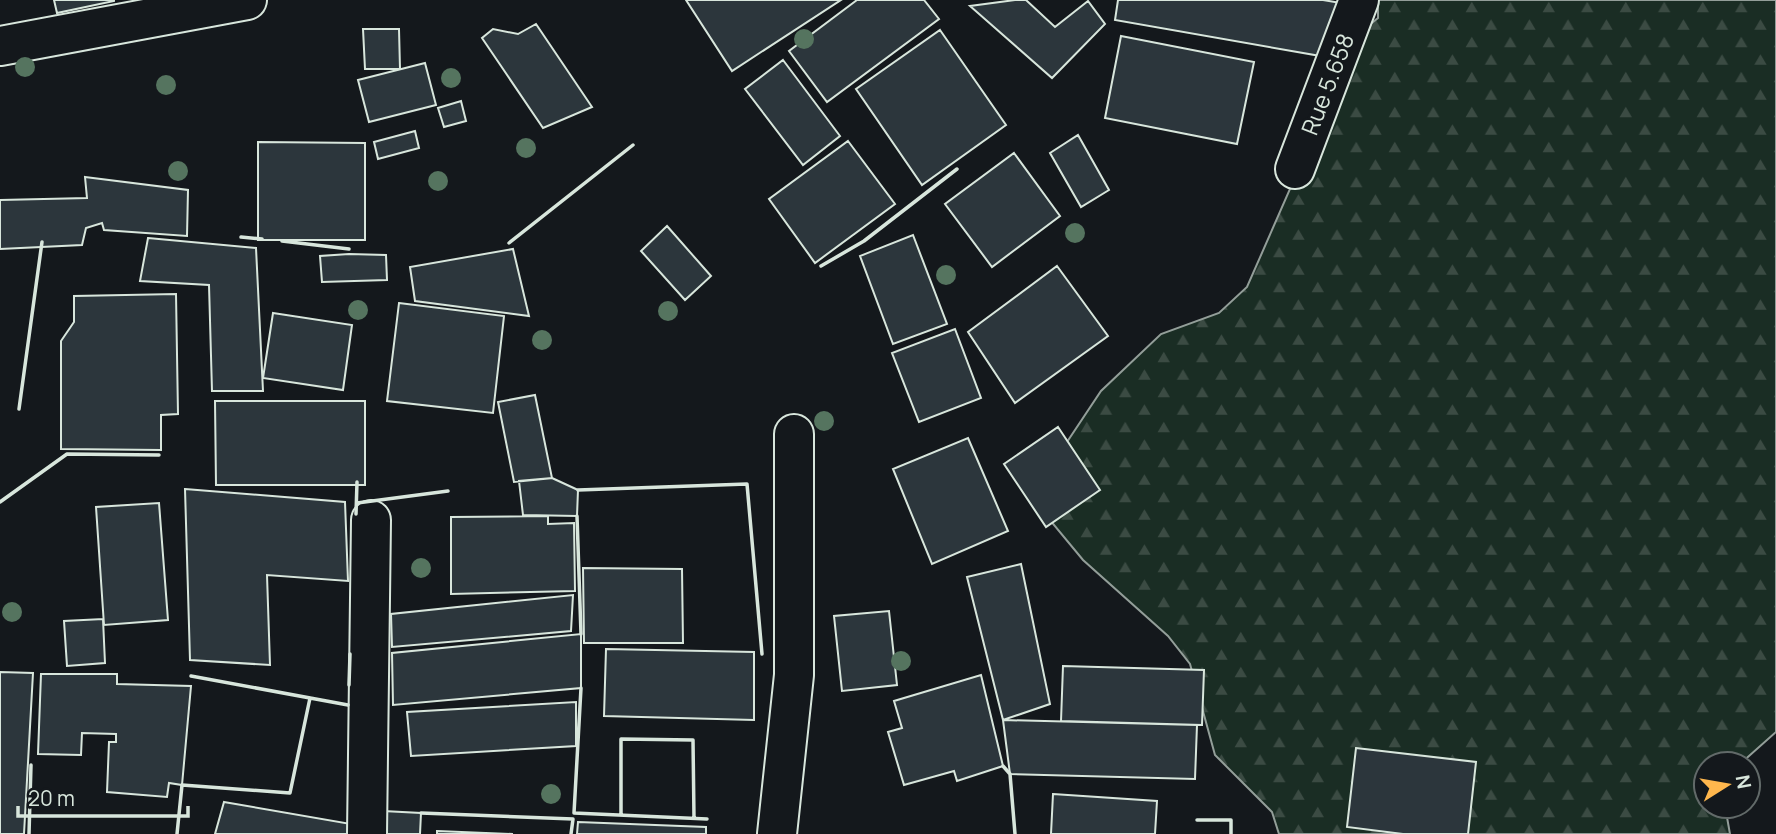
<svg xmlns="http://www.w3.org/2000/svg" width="1776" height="834" viewBox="0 0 1776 834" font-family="Manrope,sans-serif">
  <defs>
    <pattern id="forest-firs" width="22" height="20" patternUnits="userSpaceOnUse" patternTransform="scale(1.75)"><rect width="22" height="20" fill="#1a2d24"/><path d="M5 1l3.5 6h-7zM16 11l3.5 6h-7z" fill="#3b4b43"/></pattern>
  </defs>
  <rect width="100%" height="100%" fill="#14181c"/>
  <!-- forest -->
  <path fill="url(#forest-firs)" stroke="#939e99" stroke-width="2" d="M1378,0H1776V732L1740,764H1706V806H1725L1730,834H1279L1272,812L1215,755L1190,664L1168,636L1083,560L1049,519L1053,463L1101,391L1161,334L1219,313L1247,287L1308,148L1346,44L1378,18Z"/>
  <!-- building -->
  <path fill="#2c363c" stroke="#d8e6dc" stroke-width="2" d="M54,0H114V1L57,13Z
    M686,0H841L732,71Z
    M857,0H924L939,19L827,102L789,51Z
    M1015,0H1026L1055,27L1088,1L1105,24L1052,78L970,6Z
    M1118,0H1323L1341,3L1332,58L1115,20Z
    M536,24L592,107L543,128L482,38L493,29L518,34Z
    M363,29H399L400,69H365Z
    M940,30L1006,125L922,185L856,89Z
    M1121,36L1254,62L1237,144L1105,118Z
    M783,60L840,136L803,165L745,89Z
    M425,63L436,105L369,122L358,80Z
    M461,101L466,121L444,127L438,108Z
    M415,131L419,148L378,159L374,142Z
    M1078,135L1109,190L1081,207L1050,153Z
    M848,141L895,204L815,263L769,199Z
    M258,142L365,143V240H258Z
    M1014,153L1060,216L992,267L945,204Z
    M85,177L188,190L187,236L104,230L102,223L86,228L82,245L0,249V200L87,198Z
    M667,226L711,276L685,300L641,251Z
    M913,235L947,324L893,344L860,256Z
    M148,238L256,248L263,391H212L209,285L140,281Z
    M513,249L529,316L415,301L410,267Z
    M349,254L386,255L387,280L322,282L320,256Z
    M1057,266L1108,336L1015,403L968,332Z
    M176,294L178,414L161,415V450L61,449V341L74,322V296Z
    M399,303L504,316L493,413L387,401Z
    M273,313L352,325L343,390L263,378Z
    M955,329L981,398L919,422L892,353Z
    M535,395L552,478L514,482L498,402Z
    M215,401H365V485H216Z
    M1058,427L1100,490L1046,527L1004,464Z
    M968,438L1008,531L932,564L893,469Z
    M552,478L578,490L577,516L523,515L519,481Z
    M185,489L345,502L348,581L267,575L270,665L190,660Z
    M159,503L168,620L104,625L96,507Z
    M548,516V524L574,523L575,591L451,594V517Z
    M1021,564L1050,704L1003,720L967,577Z
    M583,568L682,569L683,643H584Z
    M573,595L571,631L392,647L391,614Z
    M889,611L897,685L842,691L834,616Z
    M103,619L105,663L67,666L64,621Z
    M581,634V688L393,705L392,653Z
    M606,649L754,652V720L604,716Z
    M1063,666L1204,670L1202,725L1061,721Z
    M0,672L33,673L24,834H0Z
    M41,674H117V684L191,686L182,785L169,783L167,797L107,792L109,742H116V734L82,733L81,755L38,754Z
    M981,675L1003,766L957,781L954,771L904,785L888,732L902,728L894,701Z
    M576,702V746L411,756L407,712Z
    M1003,720L1197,725L1195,779L1010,774Z
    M1356,748L1476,762L1468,834H1403L1347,827Z
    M1053,794L1157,801L1155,834H1051Z
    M224,802L351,824V834H215Z
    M383,811L421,813L420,834H382Z
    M578,822L706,827V834H577Z
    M437,831L513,834H437Z"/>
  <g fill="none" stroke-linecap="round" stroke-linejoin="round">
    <!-- minor casing -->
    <g stroke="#d8e6dc" stroke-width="42">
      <path id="minor" d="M0,46L247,0
        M1295,169L1359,0
        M367,834L371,520
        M777,834L794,675V434"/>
    </g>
    <!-- minor -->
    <use href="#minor" stroke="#14181c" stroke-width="38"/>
    <!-- wall -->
    <path stroke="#d8e6dc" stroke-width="3.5" d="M241,237L262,239
      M282,241L349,249
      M509,243L633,145
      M821,266L864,241L957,169
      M19,409L42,242
      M578,490L747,484L762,654
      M0,502L67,454L159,455
      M357,503L448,491
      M356,514L357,482
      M577,516L581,634
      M191,676L348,705
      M349,685L350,654
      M581,688L574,813L707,819
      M1003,766L1010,774L1015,834
      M421,813L573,819L571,834
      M621,814V739L693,740L694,818
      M1197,820H1231V834
      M29,834L31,765
      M177,834L182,785L290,793L310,698"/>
  </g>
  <!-- trees -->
  <g fill="#55745f">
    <circle cx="804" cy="39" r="10"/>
    <circle cx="25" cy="67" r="10"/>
    <circle cx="451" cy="78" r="10"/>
    <circle cx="166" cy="85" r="10"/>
    <circle cx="526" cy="148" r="10"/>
    <circle cx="178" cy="171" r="10"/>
    <circle cx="438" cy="181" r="10"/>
    <circle cx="1075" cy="233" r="10"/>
    <circle cx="946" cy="275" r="10"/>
    <circle cx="358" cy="310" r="10"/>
    <circle cx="668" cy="311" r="10"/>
    <circle cx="542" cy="340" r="10"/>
    <circle cx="824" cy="421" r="10"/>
    <circle cx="421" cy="568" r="10"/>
    <circle cx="12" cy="612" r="10"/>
    <circle cx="901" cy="661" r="10"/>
    <circle cx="551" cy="794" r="10"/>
  </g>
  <g text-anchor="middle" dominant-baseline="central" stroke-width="5" stroke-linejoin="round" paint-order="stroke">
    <!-- street labels -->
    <g font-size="23" fill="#d8e6dc" stroke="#14181c">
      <text transform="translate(1327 84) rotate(-69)">Rue 5.658</text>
    </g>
  </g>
  <!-- north arrow -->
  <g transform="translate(1727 785) rotate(79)"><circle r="33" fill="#14181c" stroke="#626a69" stroke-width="2"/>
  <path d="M0-5L12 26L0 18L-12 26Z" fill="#ffb74d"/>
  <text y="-10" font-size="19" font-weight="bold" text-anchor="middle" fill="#d8e6dc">N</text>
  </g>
  <!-- scale -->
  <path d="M18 806v10h170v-10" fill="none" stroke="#d8e6dc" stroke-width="3.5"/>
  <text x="28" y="806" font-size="21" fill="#d8e6dc" stroke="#14181c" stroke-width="5" paint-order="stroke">20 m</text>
</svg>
